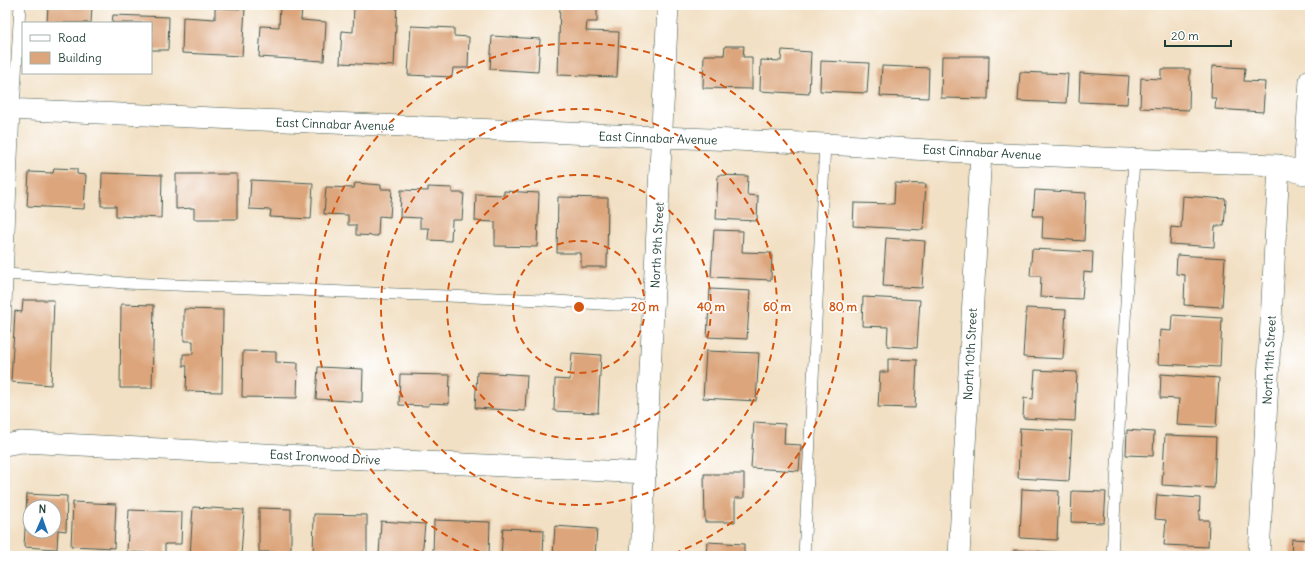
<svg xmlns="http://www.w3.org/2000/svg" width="1315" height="561" viewBox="0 0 1315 561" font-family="Delius,sans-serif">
  <rect width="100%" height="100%" fill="#fff"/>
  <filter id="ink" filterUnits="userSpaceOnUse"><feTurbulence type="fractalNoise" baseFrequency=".025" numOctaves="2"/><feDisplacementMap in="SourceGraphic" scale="8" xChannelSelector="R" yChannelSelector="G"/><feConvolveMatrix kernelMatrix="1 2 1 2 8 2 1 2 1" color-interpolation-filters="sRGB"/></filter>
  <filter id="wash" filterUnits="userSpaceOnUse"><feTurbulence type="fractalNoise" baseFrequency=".012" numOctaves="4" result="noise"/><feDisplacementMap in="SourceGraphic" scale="16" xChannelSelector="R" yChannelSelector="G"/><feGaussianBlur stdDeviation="0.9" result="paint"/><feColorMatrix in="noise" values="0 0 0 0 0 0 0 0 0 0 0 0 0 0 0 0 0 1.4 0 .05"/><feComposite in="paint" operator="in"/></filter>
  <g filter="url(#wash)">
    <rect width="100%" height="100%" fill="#f2e0c4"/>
    <g id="blocks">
      <!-- building -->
      <path fill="#dca57c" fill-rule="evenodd" d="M48,5H92L91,23H47Z
        M280,5L302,7L301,20L326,22L324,61L259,57L261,26L279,27Z
        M354,5H397L394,66L340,63L342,31L353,32Z
        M560,5H597V22H587L586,31L619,32L617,77L558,75Z
        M215,8L245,9L242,56L182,53L183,17L215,19Z
        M113,15L169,17L168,50H151V23H112Z
        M411,26L454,28V36L469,37L468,68H453L452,77L408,75Z
        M492,36L540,39L538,72L490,69Z
        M725,46H744L743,57H752V89L703,88L704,55H724Z
        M782,50L811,52L809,94L760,91L761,60L781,61Z
        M942,56H989L988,99L941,98Z
        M821,61L869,63L867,93L820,91Z
        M882,66L929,68L928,98L880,96Z
        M1212,66L1245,68L1244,81L1265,82L1263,112L1215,109L1216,98H1211Z
        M1161,69H1190L1189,110L1140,108L1141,78L1161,79Z
        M1020,72L1068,74L1066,103L1018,101Z
        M1080,73L1129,76L1127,104L1079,102Z
        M54,168L77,169V174L86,175L84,209L27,206L29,172L53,173Z
        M102,173L162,175L161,218L116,216V206H101Z
        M176,174H237V219H194V208L176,209Z
        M718,175L748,176L747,195L758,196L757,221L716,219Z
        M251,180L313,183L311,219L270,217L271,210L249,209Z
        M355,183L381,185V189H392L390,217L379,216L378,236L356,235V225H348V215L324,214L326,187L354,188Z
        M895,183L926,184L923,230L853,226L854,203L894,204Z
        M428,187L452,188V193H464L462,220H452L451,241L428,240L429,228H420V218L400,217L401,190L428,191Z
        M1035,190L1086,193L1084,241L1042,238L1043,216H1033Z
        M504,191L539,193L537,247L495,246V222L475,221L476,194L504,195Z
        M1183,196L1226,199L1224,226H1215L1214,247L1170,244L1171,227L1181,228Z
        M558,197L608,198L607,267H581V253H557Z
        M714,230L743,231L742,252L772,253L771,280L711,277Z
        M886,238L925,241L922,288L883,286Z
        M1032,249L1093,252L1092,273L1084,272L1082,299L1040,297L1041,276H1030Z
        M1177,255L1225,258L1222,307L1184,305L1185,275L1176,274Z
        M710,289L750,291L747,339L707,337Z
        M863,297L920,300L917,348L887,346L888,327L862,326Z
        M23,300H54L51,385L11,382L15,311L22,312Z
        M121,304L154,305L152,388H120Z
        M1026,308L1066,310L1063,359L1023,357Z
        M184,309L223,310L222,392L186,391L187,366H183V354H193V341H184Z
        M1172,315L1222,318L1220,367L1158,364L1160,330L1171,331Z
        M243,351L276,352V362L298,363L297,398L242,397Z
        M706,351L759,353L756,401L703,398Z
        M572,353L601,355L598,413L554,411L555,379L570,380Z
        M888,359L917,360L915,408L878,407L880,372H888Z
        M318,367L363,369L362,402L316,399Z
        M1035,370L1077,372L1075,421L1023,418L1024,398L1033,399Z
        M477,372L527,375L525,411L475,408Z
        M400,374L450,375L449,404L429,403V406L399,405Z
        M1161,374L1219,378L1216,427L1177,425L1179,399L1160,398Z
        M754,422L785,424L784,444L801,445L799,471L751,468Z
        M1020,428L1072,431L1069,481L1018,478Z
        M1127,430L1154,432L1153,456L1126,455Z
        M1165,435L1216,437L1214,488L1162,485Z
        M1309,456H1310V496H1307Z
        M704,474H744V498H735V522H705Z
        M1022,489L1059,491L1057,540L1020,538Z
        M1072,491L1106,492L1104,523L1071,522Z
        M27,494L67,496L66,531L58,530L57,549L24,547ZM30,507H54V531H30Z
        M1157,495L1200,498L1199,520H1209L1208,547L1164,545L1166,520L1155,519Z
        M73,502L116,504L114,548L71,546Z
        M193,507L244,510L241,556H190Z
        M259,508L291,509V552H259Z
        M129,510L182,512L181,544H165V554L127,552Z
        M314,514L367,515V556H313Z
        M434,520L490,522L489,554L433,553Z
        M381,521L425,524L422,556H379Z
        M555,526L597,529L595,556H553Z
        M503,528L544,530L543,556H501Z
        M1292,539L1310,540V556H1291Z
        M707,542L744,544V556H706Z
        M1014,550L1069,553V556H1013Z"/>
    </g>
  </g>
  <g filter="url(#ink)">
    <use href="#blocks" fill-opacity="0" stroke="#3f554a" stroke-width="1"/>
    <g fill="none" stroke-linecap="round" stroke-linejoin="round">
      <!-- lane casing -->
      <g stroke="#3f554a" stroke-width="12">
        <path id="lane" d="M7,274L125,283L543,300L614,305H653
          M5,329L14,110L20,5
          M804,556L825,144
          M1112,556L1134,159"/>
      </g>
      <!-- street casing -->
      <g stroke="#3f554a" stroke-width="22">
        <path id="street" d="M5,109L825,144L981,153L1279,165L1304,174H1310
          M1304,174L1310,80
          M5,445L21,442L646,473
          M641,556L668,5
          M959,556L981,153
          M1259,556L1279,165"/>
      </g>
      <!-- lane -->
      <use href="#lane" stroke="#fff" stroke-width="11"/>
      <!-- street -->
      <use href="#street" stroke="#fff" stroke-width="21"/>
    </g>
  </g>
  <!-- distance rings -->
  <g fill="none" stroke="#d45610" stroke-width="2" stroke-dasharray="7 5">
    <circle cx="579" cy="307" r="66"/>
    <circle cx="579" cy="307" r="132"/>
    <circle cx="579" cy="307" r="198"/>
    <path d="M491 556A264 264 0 1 1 667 556"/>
  </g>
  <g text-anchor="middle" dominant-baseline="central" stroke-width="3.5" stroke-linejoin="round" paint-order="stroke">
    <!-- street labels -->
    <g font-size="12" fill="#1f3d34" stroke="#fff">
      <text transform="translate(335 124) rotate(2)">East Cinnabar Avenue</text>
      <text transform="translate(658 138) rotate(2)">East Cinnabar Avenue</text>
      <text transform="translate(982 152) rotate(3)">East Cinnabar Avenue</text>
      <text transform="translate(657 245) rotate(-87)">North 9th Street</text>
      <text transform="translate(970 354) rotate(-87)">North 10th Street</text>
      <text transform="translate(1269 360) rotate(-87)">North 11th Street</text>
      <text transform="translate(325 457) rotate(3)">East Ironwood Drive</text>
    </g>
  </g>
  <circle cx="579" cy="307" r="6" fill="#d45610" stroke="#fff" stroke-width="2"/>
  <g font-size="12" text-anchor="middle" font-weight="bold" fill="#d45610" stroke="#fff" stroke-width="3.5" stroke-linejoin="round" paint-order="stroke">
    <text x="645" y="311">20 m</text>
    <text x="711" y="311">40 m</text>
    <text x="777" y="311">60 m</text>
    <text x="843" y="311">80 m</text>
  </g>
  <!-- margin -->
  <rect width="1315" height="561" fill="none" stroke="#fff" stroke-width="20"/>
  <!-- legend -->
  <rect x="22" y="22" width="130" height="52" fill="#ffffff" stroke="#a5b1ae"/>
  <rect x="30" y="35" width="20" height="6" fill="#ffffff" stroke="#a5b1ae"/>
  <text x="58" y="42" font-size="12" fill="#1f3d34">Road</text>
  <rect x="30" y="52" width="20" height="12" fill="#dca57c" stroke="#a5b1ae"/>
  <text x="58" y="62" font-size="12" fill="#1f3d34">Building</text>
  <!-- north arrow -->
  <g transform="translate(42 519) rotate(2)"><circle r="19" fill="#ffffff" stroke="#a5b1ae"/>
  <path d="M0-3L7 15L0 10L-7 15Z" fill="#1f6fb2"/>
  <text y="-6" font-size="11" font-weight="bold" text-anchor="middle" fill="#1f3d34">N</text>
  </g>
  <!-- scale -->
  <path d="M1165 40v6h66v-6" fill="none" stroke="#1f3d34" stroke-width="2"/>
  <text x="1171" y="40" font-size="12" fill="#1f3d34" stroke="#ffffff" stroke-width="3" paint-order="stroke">20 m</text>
</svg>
